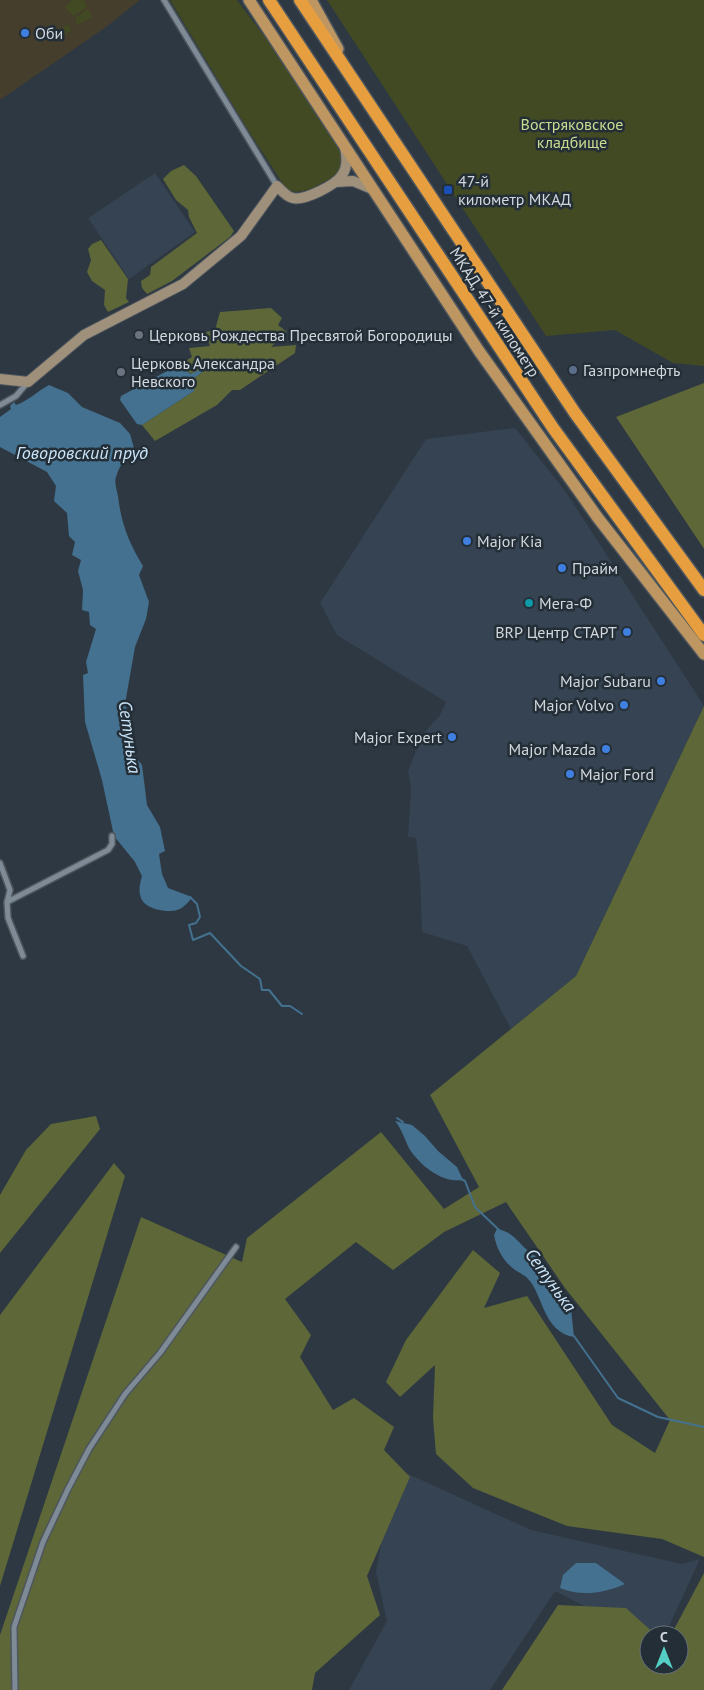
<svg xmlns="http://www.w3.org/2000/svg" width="704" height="1690" viewBox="0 0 704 1690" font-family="'PT Sans',sans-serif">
  <rect width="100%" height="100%" fill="#2e3842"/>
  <!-- commercial -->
  <path fill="#453e2c" d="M0,0H140L106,27L0,100Z"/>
  <!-- built -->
  <path fill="#354352" d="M155,173L195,232L129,279L88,218Z
    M515,428L566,492L704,706L576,976L511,1029L467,946L422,932L420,877L416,838L408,837L411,788L408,771L423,734L440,715L446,702L337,635L320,603L426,439Z
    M395,1468L531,1530L682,1564L700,1559L665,1635H649V1640L555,1591L490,1690H349L387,1621L376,1572Z"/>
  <!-- green -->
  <path fill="#424a23" d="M72,0H84L87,7L73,16L65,7Z
    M170,0H237L270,44L339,149C343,159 343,167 335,176C320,183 300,200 285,187L248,130Z
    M327,0H704V366L673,363L615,330L546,336Z
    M88,9L92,17L77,25L75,18Z
    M68,24L71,31L61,36L57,32Z"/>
  <!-- forest -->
  <path fill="#5d6738" d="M184,165L196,176L234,231L230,237L172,281L147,294L142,288L141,281L150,275L151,267L197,233L189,217L188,210L176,200L163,179L171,171Z
    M101,240L128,279L126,298L129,302L108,312L104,305L105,290L92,281L87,272L91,260L88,249L92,244Z
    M271,308L282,318L278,325L287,332L271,347L296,345L295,353L240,390H232L217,405L155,441L142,425L194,391V378L204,371L203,369L192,374L186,371L180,364L192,357L189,348L210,346L206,332L215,330L220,312Z
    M704,383V549L616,417Z
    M704,706V1557L662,1539L567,1526L473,1488L436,1454L433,1418L435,1365L400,1397L386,1382L406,1340L473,1250L500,1273L484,1308L527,1296L612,1425L655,1453L670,1420L565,1288L506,1202L444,1232L393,1270L356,1242L285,1299L311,1335L300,1357L333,1410L354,1398L394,1427L384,1450L410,1477L367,1576L380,1615L315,1673L312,1690H0V1635L141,1217L242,1262L247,1238L381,1132L444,1209L479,1187L430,1095L576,976Z
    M96,1116L100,1129L0,1253V1195L26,1150L51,1124Z
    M114,1163L125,1176L0,1586V1315Z
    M704,1573V1690H502L558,1605L626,1608L656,1635H649V1665H679V1635H671Z"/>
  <!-- water -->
  <path fill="#43718f" d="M180,364L186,371L191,374L203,368L204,371L194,378V391L142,425L137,424L120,400L121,396Z
    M49,385L68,393L82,407L120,423L130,434L134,448C127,459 120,463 116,477C114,482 117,491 118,496C121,523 129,543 143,566L139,575L149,602L146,619L135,647L125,704L131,722V745L133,754L142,765L147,805L160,827L165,851L159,854L162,874L168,888L192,897C190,900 187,904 184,906C179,911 172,911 166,911C143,908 135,899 142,876L135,862L114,836L102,780L85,722L83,675L88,673L86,662L96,629L90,625L89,612L82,610L83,590L78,571L81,560L72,555L75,542L69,536L67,513L54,501L56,486L47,472L0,447V417L11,409L10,406L14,402L16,405C30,400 37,391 49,385Z
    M395,1121L412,1125L425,1136L438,1151L457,1167L463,1180C442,1183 422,1167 410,1150C405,1141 402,1129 395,1121Z
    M497,1229C518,1232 522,1253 541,1258C546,1268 541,1270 544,1278C547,1288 556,1293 559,1303L571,1309L574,1337C543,1332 543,1294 528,1279C525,1275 519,1273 515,1270C503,1261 497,1250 494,1235Z
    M576,1563H596L625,1584C605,1593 580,1597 560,1588L563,1575Z"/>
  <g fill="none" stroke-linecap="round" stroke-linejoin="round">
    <!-- stream -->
    <path stroke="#43718f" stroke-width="2" d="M190,897L197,904L200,917L196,923L189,925L193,940L210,933L241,966L260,979L262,990H269L282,1006H290L302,1014
      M397,1118L403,1122
      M461,1179L465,1181L475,1207L499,1230
      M574,1336L618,1398L658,1417L704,1427"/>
    <!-- street casing -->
    <g stroke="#4e565e" stroke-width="8">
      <path id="street" d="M164,0L277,186
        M0,405L16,396L28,382
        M0,863L10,890L7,902L8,918L23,956
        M7,902L108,850L112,844V836
        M15,1690L14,1627L43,1542L68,1489L89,1449L125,1394L160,1353L236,1247"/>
    </g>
    <!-- secondary casing -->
    <g stroke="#4e565e" stroke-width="12">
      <path id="secondary" d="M335,182L353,181L372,189
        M0,379L28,382L84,335L183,284L241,236L277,186C282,191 287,197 293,198C304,201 336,185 342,175C348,167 347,157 345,148"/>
    </g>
    <!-- primary casing -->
    <g stroke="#4e565e" stroke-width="14">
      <path id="primary" d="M249,0L479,351L598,518L704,654
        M311,0L338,49"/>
    </g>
    <!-- highway casing -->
    <g stroke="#4e565e" stroke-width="15">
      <path id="highway" d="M269,0L553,428L704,635
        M300,0L575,413L704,590"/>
    </g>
    <!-- street -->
    <use href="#street" stroke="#7e8a95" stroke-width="5"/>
    <!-- secondary -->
    <use href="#secondary" stroke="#9e907b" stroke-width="10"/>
    <!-- primary -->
    <use href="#primary" stroke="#bd9661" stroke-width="11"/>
    <!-- highway -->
    <use href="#highway" stroke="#e79e3e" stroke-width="12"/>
  </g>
  <!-- markers -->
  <g fill="#3f7fe0" stroke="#242e37" stroke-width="2">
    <circle cx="25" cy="33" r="5"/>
    <circle cx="467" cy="541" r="5"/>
    <circle cx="562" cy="568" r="5"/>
    <circle cx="627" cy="632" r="5"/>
    <circle cx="661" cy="681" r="5"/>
    <circle cx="624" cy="705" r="5"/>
    <circle cx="452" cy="737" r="5"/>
    <circle cx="606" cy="749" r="5"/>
    <circle cx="570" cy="774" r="5"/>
  </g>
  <rect fill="#1a4fb4" stroke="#242e37" stroke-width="2" x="443" y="185" width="10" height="10" rx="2.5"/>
  <g fill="#6b7280" stroke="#242e37" stroke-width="2">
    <circle cx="139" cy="335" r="5"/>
    <circle cx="121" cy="372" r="5"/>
  </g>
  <circle fill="#5c6f8a" stroke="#242e37" stroke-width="2" cx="573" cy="370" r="5"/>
  <circle fill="#0f9aa8" stroke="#242e37" stroke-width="2" cx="529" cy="603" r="5"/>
  <g text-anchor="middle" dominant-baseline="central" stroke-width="5" stroke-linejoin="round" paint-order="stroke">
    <!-- poi labels -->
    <g font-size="16" fill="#d1d7dd" stroke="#242e37" text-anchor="start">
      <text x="35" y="33">Оби</text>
      <text x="458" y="181">47-й<tspan x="458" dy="18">километр МКАД</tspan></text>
      <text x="149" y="335">Церковь Рождества Пресвятой Богородицы</text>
      <text x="131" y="363">Церковь Александра<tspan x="131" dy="18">Невского</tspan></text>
      <text x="583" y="370">Газпромнефть</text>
      <text x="477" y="541">Major Kia</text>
      <text x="572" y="568">Прайм</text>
      <text x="539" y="603">Мега-Ф</text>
      <text x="617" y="632" text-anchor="end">BRP Центр СТАРТ</text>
      <text x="651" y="681" text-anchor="end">Major Subaru</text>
      <text x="614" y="705" text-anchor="end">Major Volvo</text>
      <text x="442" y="737" text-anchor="end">Major Expert</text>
      <text x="596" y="749" text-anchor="end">Major Mazda</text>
      <text x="580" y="774">Major Ford</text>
    </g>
    <!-- park labels -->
    <g font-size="16" fill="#cbdc91" stroke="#242e37">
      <text x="572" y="124">Востряковское<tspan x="572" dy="18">кладбище</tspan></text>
    </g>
    <!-- street labels -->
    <g font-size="16" fill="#d1d7dd" stroke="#242e37">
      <text transform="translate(495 312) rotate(57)">МКАД, 47-й километр</text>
    </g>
    <!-- water labels -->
    <g font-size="18" font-style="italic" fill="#cbe6fa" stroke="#242e37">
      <text x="82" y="452">Говоровский пруд</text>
      <text transform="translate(130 737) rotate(82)">Сетунька</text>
      <text transform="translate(551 1280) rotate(54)">Сетунька</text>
    </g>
  </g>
  <!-- north arrow -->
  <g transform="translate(664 1650)"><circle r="24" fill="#242e37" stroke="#697279"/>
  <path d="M0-4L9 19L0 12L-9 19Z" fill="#55cec5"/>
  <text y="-8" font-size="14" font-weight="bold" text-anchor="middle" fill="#d1d7dd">С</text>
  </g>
</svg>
